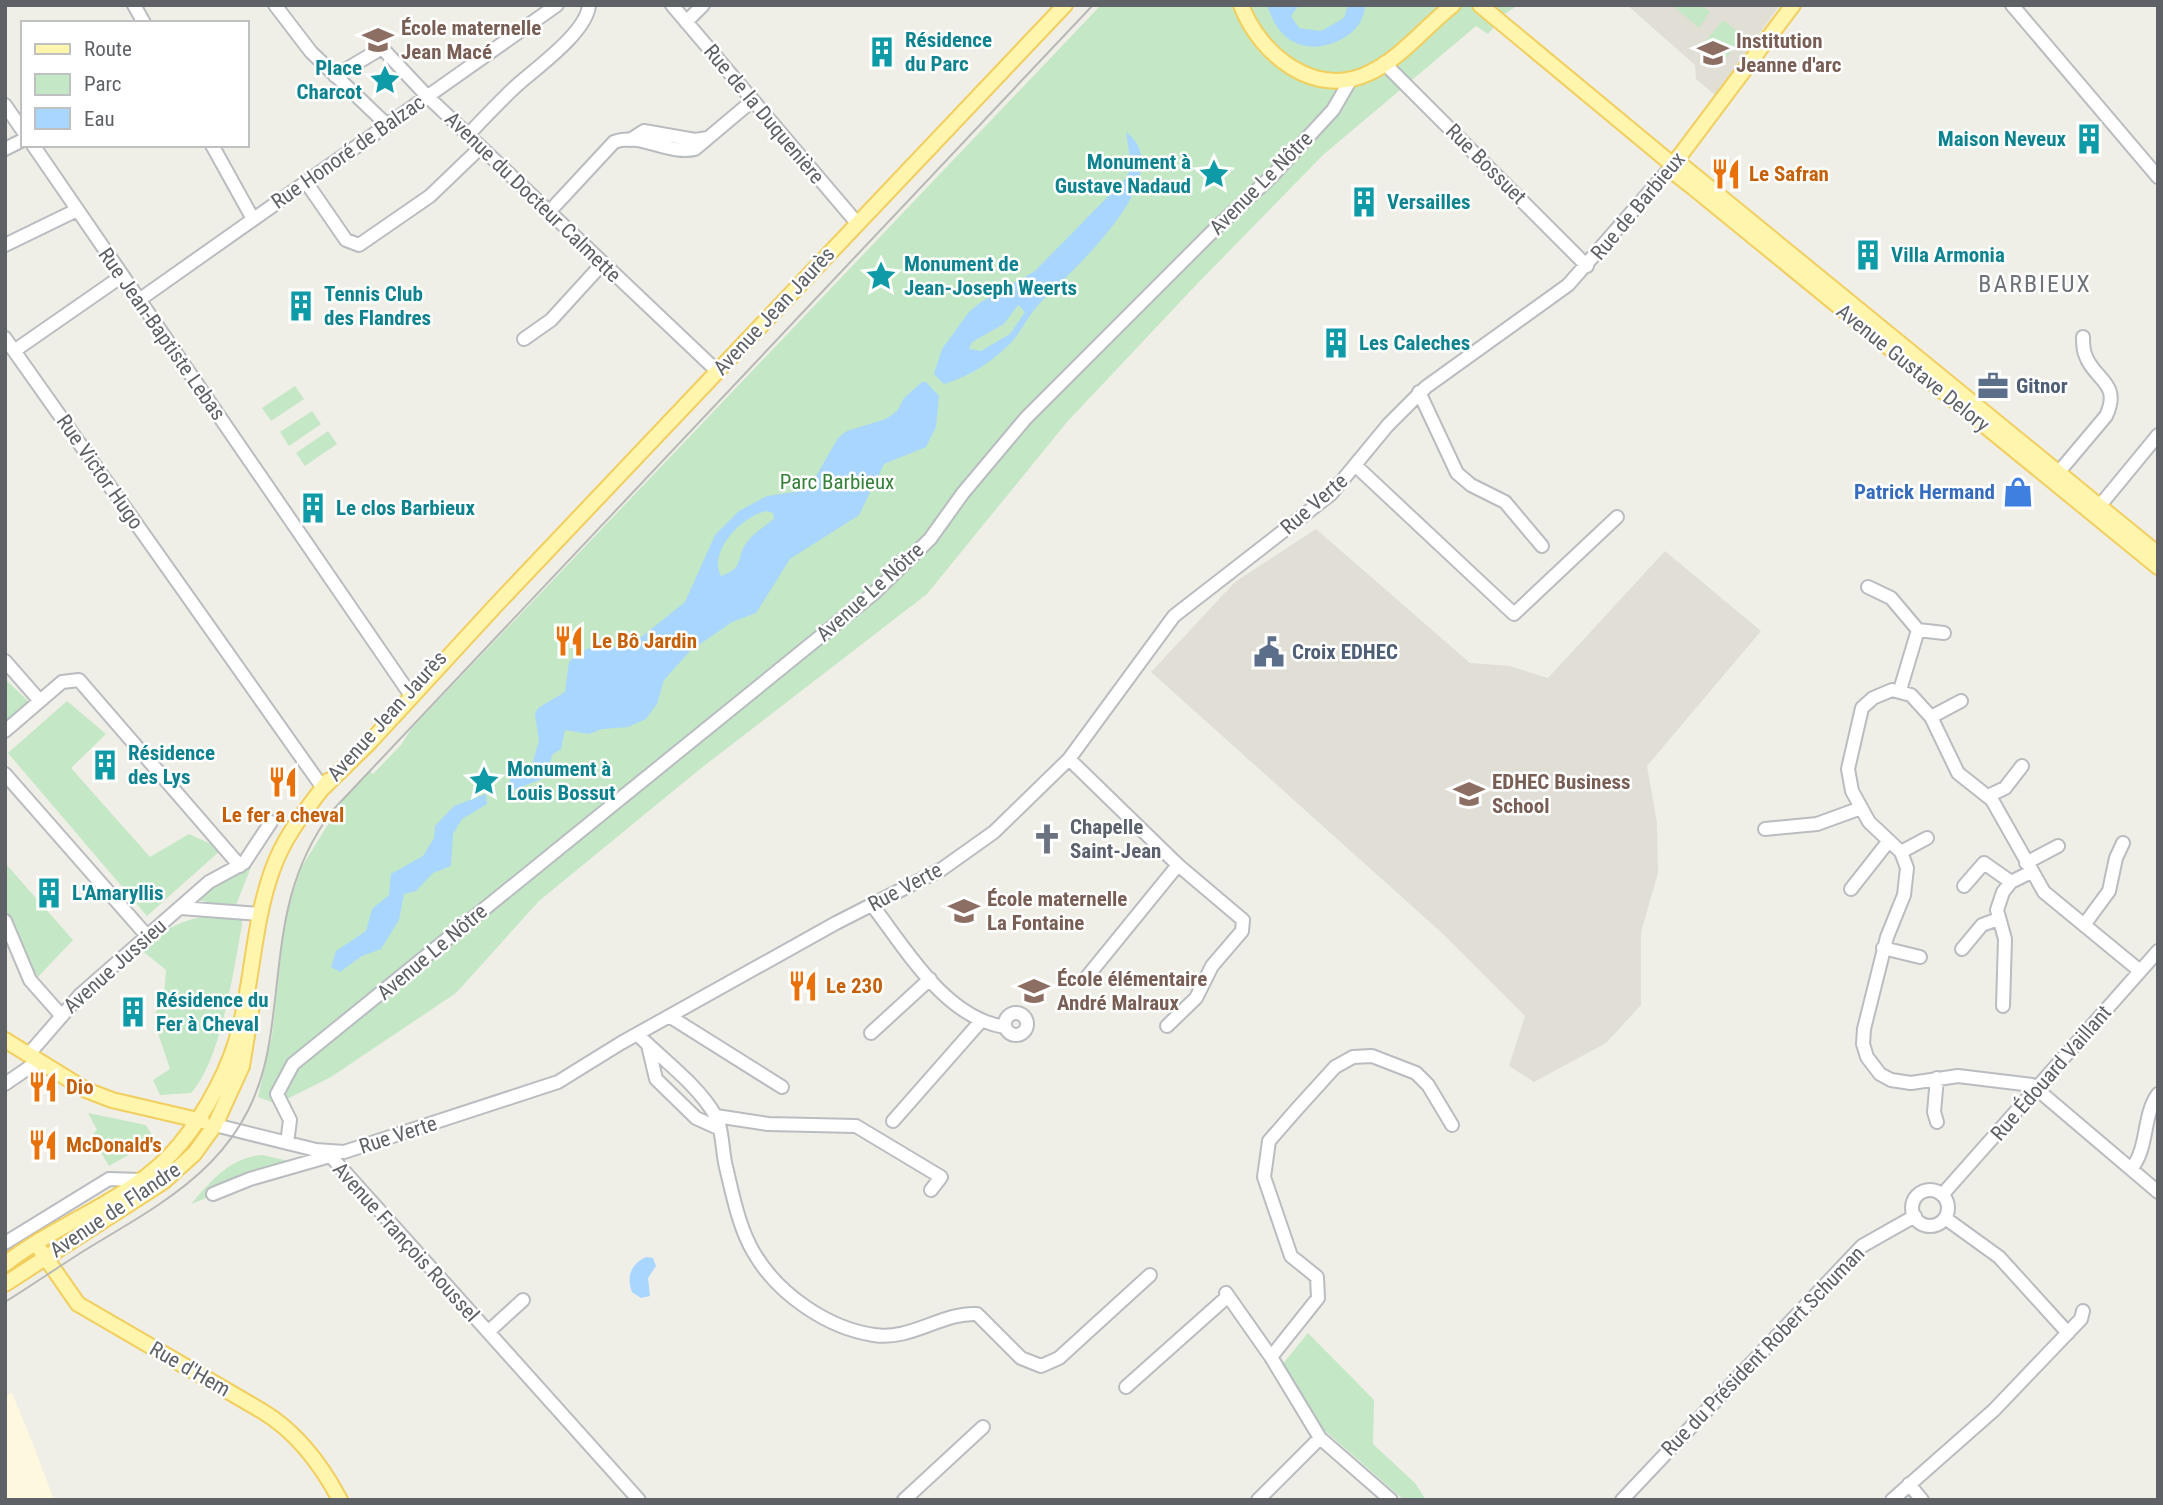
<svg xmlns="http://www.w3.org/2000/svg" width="2163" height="1505" viewBox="0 0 2163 1505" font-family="'Roboto Condensed',sans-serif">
  <rect width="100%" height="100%" fill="#f0efe7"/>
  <!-- commercial -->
  <path fill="#fef8de" d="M12,1393L29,1434L54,1500H5V1396Z"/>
  <!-- education -->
  <path fill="#e0ded5" d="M1627,5H1780L1715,95L1696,79L1695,65Z
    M1316,529L1470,663L1510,666L1548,678L1665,551L1761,631L1647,766L1657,823L1658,873L1641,932V1005L1606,1043L1534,1082L1509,1066L1525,1016L1442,933L1151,672L1235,582Z"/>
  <!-- green -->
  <path fill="#c4e7c5" d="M1101,5H1518L1505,14L1488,34L1476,26L1323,155L1198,283L1067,422L927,594L700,769L539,901L456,993L331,1077L277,1104L258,1097L272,1036L285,918L301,868L345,797L370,772L373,774L401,745L411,729Z
    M1672,5H1701L1710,12L1699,28Z
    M1723,20L1742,35L1725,60L1718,61L1701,46Z
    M295,386L304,399L271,421L262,408Z
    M312,411L321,424L289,446L280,432Z
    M328,431L337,444L305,466L296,453Z
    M5,679L28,701L5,722Z
    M67,701L106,734L71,768L150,857L189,834L222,849L147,916L8,753Z
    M253,862L236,905L199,901L210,887Z
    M5,863L73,940L36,979L5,908Z
    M221,915L242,916V925C234,968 221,1061 191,1093L160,1095L153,1080L170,1069L156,1027V1012L164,995L166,970L140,949C168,927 185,917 221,915Z
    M88,1113L146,1125L153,1137L150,1143L109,1166L91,1136L97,1130Z
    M262,1155L298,1163L242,1178L207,1191L206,1198L191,1204C210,1182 230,1157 262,1155Z
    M1308,1333L1374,1400L1373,1444L1415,1483L1426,1500H1404L1315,1422L1281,1366Z"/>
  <!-- water -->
  <path fill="#a8d6ff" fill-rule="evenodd" d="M1267,5H1299L1291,16L1299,28L1321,31L1344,18L1348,5H1365C1365,37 1318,57 1292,41C1278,33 1272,19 1267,5Z
    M1126,132C1183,175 1069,273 1040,303C1030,313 1024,327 1015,338C997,359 971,376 944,384L934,374L942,349L969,312L981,302L1035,271L1126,178L1131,166ZM1018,305L1025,312L1010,334L981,351L969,349L972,342L1004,324Z
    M922,382H926L939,396L936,427L926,447L884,464L859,515L790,559L756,613L732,622L690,651L664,680L657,704L646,719L628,727L602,729L589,734L565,730L561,749L552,755L548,773L542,779L508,792L510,779L531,768L539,741L535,714L538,708L565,692L569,662C586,645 602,642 625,650L685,602L715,535L739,511L767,496L801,491L811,485L838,438L847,431L886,419L897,411L904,398ZM766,511L773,513L774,519C765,526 754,533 747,542C735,558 746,567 721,576C708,550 742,517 766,511Z
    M486,794L487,804L462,819L453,834L451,866L433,873L416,891L404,894L399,920L381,949L362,956L340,972L331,967L336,951L366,931L372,909L389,895L391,874L423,856L434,838L435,826L454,806Z
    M646,1257L653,1258L656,1266L648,1278L650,1296L641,1298L632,1292C626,1277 631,1264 646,1257Z"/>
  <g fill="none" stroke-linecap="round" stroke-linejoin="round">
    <!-- minor casing -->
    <g stroke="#b9bcc0" stroke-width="16">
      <path id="minor" d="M134,5L144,23
        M275,5L311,52L387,125
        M672,5L857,223
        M2012,5L2158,177
        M686,22L703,5
        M1384,63L1587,266
        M335,76L382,48L427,96L717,371
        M5,105L23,131
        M468,135C483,119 498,103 514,88C533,70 587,33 589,5
        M630,140L644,131L695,140L708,138
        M33,145L412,697
        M212,145L253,219
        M5,149L23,140
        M306,182L346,240L359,245L430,196L481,147
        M549,212L614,142C639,132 669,155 695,149L752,101
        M5,245L77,210
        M139,300L557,5
        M5,338L323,788
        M524,339L551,320L603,263
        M14,351L122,276
        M1419,392L1457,473L1471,485L1505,502L1542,546
        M1356,466L1514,614L1617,517
        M2058,473L2106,416C2122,382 2093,380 2085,354C2083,349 2083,342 2083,337
        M2093,514L2158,435
        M1868,587L1891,598L1918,630L1900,690
        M1918,630L1944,633
        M5,661L40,701
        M1931,717L1961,701
        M5,731L62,682L79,680L240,866
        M1069,759L1178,865L1243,920L1242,931L1212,966L1196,998L1167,1026
        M5,774L148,937
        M1988,796L2005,788L2022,766
        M1765,829L1817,824L1861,808
        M1901,852L1927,838
        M2026,863L2058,846
        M1964,886L1984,863L2011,882L2031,872
        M1851,889L1888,842
        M872,905C906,949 945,1018 1005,1027
        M181,908L259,914
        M5,921L30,980L60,1014
        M2084,925L2109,891L2116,858L2123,843
        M1883,948L1920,957
        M1962,949L1982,925L1998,919
        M2140,971L2044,892L1992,800L1958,773L1931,717L1911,695L1892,690L1873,698L1862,708L1848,769L1852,791L1869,822L1901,852L1907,868L1904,895L1887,937L1864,1029L1863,1044L1867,1057L1880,1074L1891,1080L1911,1083L1958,1076L2032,1085L2158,1192
        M1086,978L1178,865
        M2003,1006L2005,939L1997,910L2003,892L2011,882
        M1005 1024a11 11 0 1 1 22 0a11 11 0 1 1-22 0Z
        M669,1016L782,1087
        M871,1033L930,979
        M637,1034C662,1059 697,1084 715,1115C723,1128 722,1152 726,1167C733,1196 739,1228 754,1253C778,1294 827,1328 874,1335C910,1341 943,1312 977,1314L1021,1358L1041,1366L1059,1358L1150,1275
        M648,1045L656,1079L696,1118L718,1128
        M28,1055L80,995L209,882L244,863L271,822
        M1937,1078L1934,1112L1937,1122
        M5,1084L37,1062
        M716,1116L768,1124L856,1126L941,1177L931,1190
        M893,1121L981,1021
        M215,1125L316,1150L344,1152L558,1082L621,1043L836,923L942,869L994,832L1069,759L1174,616L1331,494L1388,425L1426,387L1568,285L1673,165
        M287,1143L290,1120L277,1094L293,1064L874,593L930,539L963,493L1026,418L1217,227L1272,176L1333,110L1351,79
        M326,1151L639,1500
        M2131,1169C2149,1148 2142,1116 2158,1094
        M1912 1208a18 18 0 1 1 36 0a18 18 0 1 1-36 0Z
        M213,1194L250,1179L330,1156
        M1942,1195L2158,951
        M1945,1218L1999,1257L2068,1333
        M5,1243L109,1179L140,1180
        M1226,1293L1271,1357L1320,1438L1391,1500
        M488,1332L523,1300
        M1271,1357L1318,1298L1317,1277L1291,1256L1264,1177L1269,1141L1296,1110L1335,1067L1353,1057L1372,1056L1416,1073L1428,1085L1452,1125
        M1126,1387L1227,1297
        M1909,1484L1922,1500
        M904,1500L983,1427
        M1258,1500L1320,1438
        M1622,1500L1862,1246L1915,1216
        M1892,1500L1994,1410L2081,1319L2083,1311"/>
    </g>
    <!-- major casing -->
    <g stroke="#f2ce5e" stroke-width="18">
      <path id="major" d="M1241,5C1260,55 1315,99 1369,73C1400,59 1426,26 1453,5
        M1480,5L1673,165L1677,175L1690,185L2158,567
        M1673,165L1684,167L2158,554
        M1673,165L1793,5
        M323,788L370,742L497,604L1065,5
        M5,1040L86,1090L112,1100L202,1121
        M41,1251L78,1304L262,1411C297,1432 321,1464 340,1500
        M5,1264C58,1222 137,1198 180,1144C206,1113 231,1066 240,1027C253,975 254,921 272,871C284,836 306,810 328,781
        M5,1284L163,1182L194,1154L215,1125L242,1066L252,1005"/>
    </g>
    <!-- minor -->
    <use href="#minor" stroke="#fff" stroke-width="12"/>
    <!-- major -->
    <use href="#major" stroke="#fff5ad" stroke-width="14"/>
    <!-- tram -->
    <path stroke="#b7b8b8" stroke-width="2" d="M5,1302C34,1284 61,1265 90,1247C181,1193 253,1153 270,1038C283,953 278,884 332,811L1093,5"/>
  </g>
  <!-- icons -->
  <defs>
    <g id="school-bare" transform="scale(2.415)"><path d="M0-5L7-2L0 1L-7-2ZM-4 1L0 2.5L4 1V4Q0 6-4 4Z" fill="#8d6e63" stroke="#fff" stroke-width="2.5" paint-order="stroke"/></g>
    <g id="building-bare" transform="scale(2.415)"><path d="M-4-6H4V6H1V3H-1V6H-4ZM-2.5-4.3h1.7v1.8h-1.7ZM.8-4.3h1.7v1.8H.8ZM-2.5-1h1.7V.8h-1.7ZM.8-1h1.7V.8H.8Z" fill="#0f9aa8" stroke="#fff" stroke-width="2.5" paint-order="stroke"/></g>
    <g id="sight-bare" transform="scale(2.415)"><path d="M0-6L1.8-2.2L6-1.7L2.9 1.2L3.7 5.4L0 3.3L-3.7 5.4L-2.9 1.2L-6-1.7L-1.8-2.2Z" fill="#0f9aa8" stroke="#fff" stroke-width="2.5" paint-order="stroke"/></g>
    <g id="restaurant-bare" transform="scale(2.415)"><path d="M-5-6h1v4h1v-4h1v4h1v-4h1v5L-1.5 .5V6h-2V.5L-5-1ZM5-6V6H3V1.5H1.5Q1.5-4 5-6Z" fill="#e8710a" stroke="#fff" stroke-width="2.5" paint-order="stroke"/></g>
    <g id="office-bare" transform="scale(2.415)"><path d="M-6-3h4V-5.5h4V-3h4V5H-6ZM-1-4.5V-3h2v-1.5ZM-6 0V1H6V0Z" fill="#5c6f8a" stroke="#fff" stroke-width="2.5" paint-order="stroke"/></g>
    <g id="shop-bare" transform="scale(2.415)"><path d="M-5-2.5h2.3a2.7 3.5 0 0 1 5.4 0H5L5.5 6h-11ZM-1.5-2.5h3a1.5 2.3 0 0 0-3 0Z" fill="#3f7fe0" stroke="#fff" stroke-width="2.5" paint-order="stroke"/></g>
    <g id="civic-bare" transform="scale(2.415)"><path d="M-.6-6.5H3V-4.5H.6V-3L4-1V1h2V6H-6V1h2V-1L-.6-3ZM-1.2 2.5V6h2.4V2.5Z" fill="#5c6f8a" stroke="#fff" stroke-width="2.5" paint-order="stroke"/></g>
    <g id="university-bare" transform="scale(2.415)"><path d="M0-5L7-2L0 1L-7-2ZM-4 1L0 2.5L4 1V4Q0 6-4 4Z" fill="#8d6e63" stroke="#fff" stroke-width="2.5" paint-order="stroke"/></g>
    <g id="church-bare" transform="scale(2.415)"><path d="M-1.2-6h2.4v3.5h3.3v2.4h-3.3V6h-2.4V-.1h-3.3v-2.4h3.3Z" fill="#6b7280" stroke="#fff" stroke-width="2.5" paint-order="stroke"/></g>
  </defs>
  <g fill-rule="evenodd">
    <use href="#school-bare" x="378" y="40"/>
    <use href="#building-bare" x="882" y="52"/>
    <use href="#school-bare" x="1713" y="53"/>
    <use href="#sight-bare" x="385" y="80"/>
    <use href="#building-bare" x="2089" y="139"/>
    <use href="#sight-bare" x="1214" y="174"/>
    <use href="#restaurant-bare" x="1726" y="174"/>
    <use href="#building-bare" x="1364" y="202"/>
    <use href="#building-bare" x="1868" y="255"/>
    <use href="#sight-bare" x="881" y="276"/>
    <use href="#building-bare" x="301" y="306"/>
    <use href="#building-bare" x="1336" y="343"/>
    <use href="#office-bare" x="1993" y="386"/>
    <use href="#shop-bare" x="2018" y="492"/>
    <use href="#building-bare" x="313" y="508"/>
    <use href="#restaurant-bare" x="569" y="641"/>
    <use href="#civic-bare" x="1269" y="652"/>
    <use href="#building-bare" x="105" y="765"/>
    <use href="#sight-bare" x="484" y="781"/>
    <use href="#restaurant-bare" x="283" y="782"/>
    <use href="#university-bare" x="1469" y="794"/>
    <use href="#church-bare" x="1047" y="839"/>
    <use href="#building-bare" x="49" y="893"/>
    <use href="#school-bare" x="964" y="911"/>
    <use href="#restaurant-bare" x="803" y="986"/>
    <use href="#school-bare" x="1034" y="991"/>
    <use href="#building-bare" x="133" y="1012"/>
    <use href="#restaurant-bare" x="43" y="1087"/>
    <use href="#restaurant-bare" x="43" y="1145"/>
  </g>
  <g text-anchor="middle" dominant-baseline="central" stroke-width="5" stroke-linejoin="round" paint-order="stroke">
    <!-- education labels -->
    <g font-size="21" font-weight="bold" fill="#785e54" stroke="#fff" text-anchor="start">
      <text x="401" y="28">École maternelle<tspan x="401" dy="24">Jean Macé</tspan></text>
      <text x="1736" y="41">Institution<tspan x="1736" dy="24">Jeanne d'arc</tspan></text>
      <text x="1492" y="782">EDHEC Business<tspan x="1492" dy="24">School</tspan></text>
      <text x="987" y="899">École maternelle<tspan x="987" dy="24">La Fontaine</tspan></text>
      <text x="1057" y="979">École élémentaire<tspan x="1057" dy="24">André Malraux</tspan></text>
    </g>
    <!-- culture labels -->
    <g font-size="21" font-weight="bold" fill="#0d838f" stroke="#fff" text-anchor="start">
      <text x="905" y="40">Résidence<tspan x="905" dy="24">du Parc</tspan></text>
      <text x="362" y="68" text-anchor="end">Place<tspan x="362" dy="24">Charcot</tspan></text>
      <text x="2066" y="139" text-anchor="end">Maison Neveux</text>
      <text x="1191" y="162" text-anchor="end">Monument à<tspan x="1191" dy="24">Gustave Nadaud</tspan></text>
      <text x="1387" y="202">Versailles</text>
      <text x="1891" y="255">Villa Armonia</text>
      <text x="904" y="264">Monument de<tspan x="904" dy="24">Jean-Joseph Weerts</tspan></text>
      <text x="324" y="294">Tennis Club<tspan x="324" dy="24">des Flandres</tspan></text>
      <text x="1359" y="343">Les Caleches</text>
      <text x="336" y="508">Le clos Barbieux</text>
      <text x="128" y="753">Résidence<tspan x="128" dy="24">des Lys</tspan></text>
      <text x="507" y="769">Monument à<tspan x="507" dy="24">Louis Bossut</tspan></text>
      <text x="72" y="893">L'Amaryllis</text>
      <text x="156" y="1000">Résidence du<tspan x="156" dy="24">Fer à Cheval</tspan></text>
    </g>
    <!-- street labels -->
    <g font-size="21" fill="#5e6267" stroke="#fff">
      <text transform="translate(764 114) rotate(50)">Rue de la Duquenière</text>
      <text transform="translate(348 152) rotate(-35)">Rue Honoré de Balzac</text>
      <text transform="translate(1486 164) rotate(45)">Rue Bossuet</text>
      <text transform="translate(1261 183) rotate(-45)">Avenue Le Nôtre</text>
      <text transform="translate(533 197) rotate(44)">Avenue du Docteur Calmette</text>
      <text transform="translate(1638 206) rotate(-50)">Rue de Barbieux</text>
      <text transform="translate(774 311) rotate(-47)">Avenue Jean Jaurès</text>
      <text transform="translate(162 334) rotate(55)">Rue Jean-Baptiste Lebas</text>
      <text transform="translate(1913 368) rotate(39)">Avenue Gustave Delory</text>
      <text transform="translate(100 472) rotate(55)">Rue Victor Hugo</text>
      <text transform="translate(1314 504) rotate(-41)">Rue Verte</text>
      <text transform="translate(870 592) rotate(-42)">Avenue Le Nôtre</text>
      <text transform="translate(387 716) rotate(-48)">Avenue Jean Jaurès</text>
      <text transform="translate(905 887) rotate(-28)">Rue Verte</text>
      <text transform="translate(432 952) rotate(-40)">Avenue Le Nôtre</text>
      <text transform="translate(115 966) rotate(-42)">Avenue Jussieu</text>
      <text transform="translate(2051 1073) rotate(-49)">Rue Édouard Vaillant</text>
      <text transform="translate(398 1135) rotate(-18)">Rue Verte</text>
      <text transform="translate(115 1210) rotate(-34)">Avenue de Flandre</text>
      <text transform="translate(406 1242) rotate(48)">Avenue François Roussel</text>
      <text transform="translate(1763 1351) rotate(-46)">Rue du Président Robert Schuman</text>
      <text transform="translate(190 1369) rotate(30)">Rue d'Hem</text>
    </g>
    <!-- food labels -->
    <g font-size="21" font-weight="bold" fill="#c56008" stroke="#fff" text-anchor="start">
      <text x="1749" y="174">Le Safran</text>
      <text x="592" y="641">Le Bô Jardin</text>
      <text x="283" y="815" text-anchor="middle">Le fer a cheval</text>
      <text x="826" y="986">Le 230</text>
      <text x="66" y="1087">Dio</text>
      <text x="66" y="1145">McDonald's</text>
    </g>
    <!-- service labels -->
    <g font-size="21" font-weight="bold" fill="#4e5e75" stroke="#fff" text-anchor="start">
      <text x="2016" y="386">Gitnor</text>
      <text x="1292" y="652">Croix EDHEC</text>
    </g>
    <!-- park labels -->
    <g font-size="21" fill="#34813a" stroke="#fff">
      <text x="837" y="482">Parc Barbieux</text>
    </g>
    <!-- shop labels -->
    <g font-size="21" font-weight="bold" fill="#366cbe" stroke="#fff" text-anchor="end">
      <text x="1995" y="492">Patrick Hermand</text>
    </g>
    <!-- worship labels -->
    <g font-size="21" font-weight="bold" fill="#5b616d" stroke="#fff" text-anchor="start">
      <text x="1070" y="827">Chapelle<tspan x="1070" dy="24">Saint-Jean</tspan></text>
    </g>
    <!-- quarter labels -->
    <g font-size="24" letter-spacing="2" fill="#6f7479" stroke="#fff">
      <text x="2035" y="284">BARBIEUX</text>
    </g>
  </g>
  <!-- border -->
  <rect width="2163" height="1505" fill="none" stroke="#5e6267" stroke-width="14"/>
  <!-- legend -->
  <rect x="21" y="21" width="228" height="126" fill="#ffffff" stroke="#bfc0c2" stroke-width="2"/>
  <rect x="35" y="44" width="35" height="10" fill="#fff5ad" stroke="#bfc0c2" stroke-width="2"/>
  <text x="84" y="56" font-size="21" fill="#5e6267">Route</text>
  <rect x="35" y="74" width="35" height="21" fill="#c4e7c5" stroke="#bfc0c2" stroke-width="2"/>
  <text x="84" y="91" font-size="21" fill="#5e6267">Parc</text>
  <rect x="35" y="108" width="35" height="21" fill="#a8d6ff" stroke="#bfc0c2" stroke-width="2"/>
  <text x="84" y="126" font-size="21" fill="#5e6267">Eau</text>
</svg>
